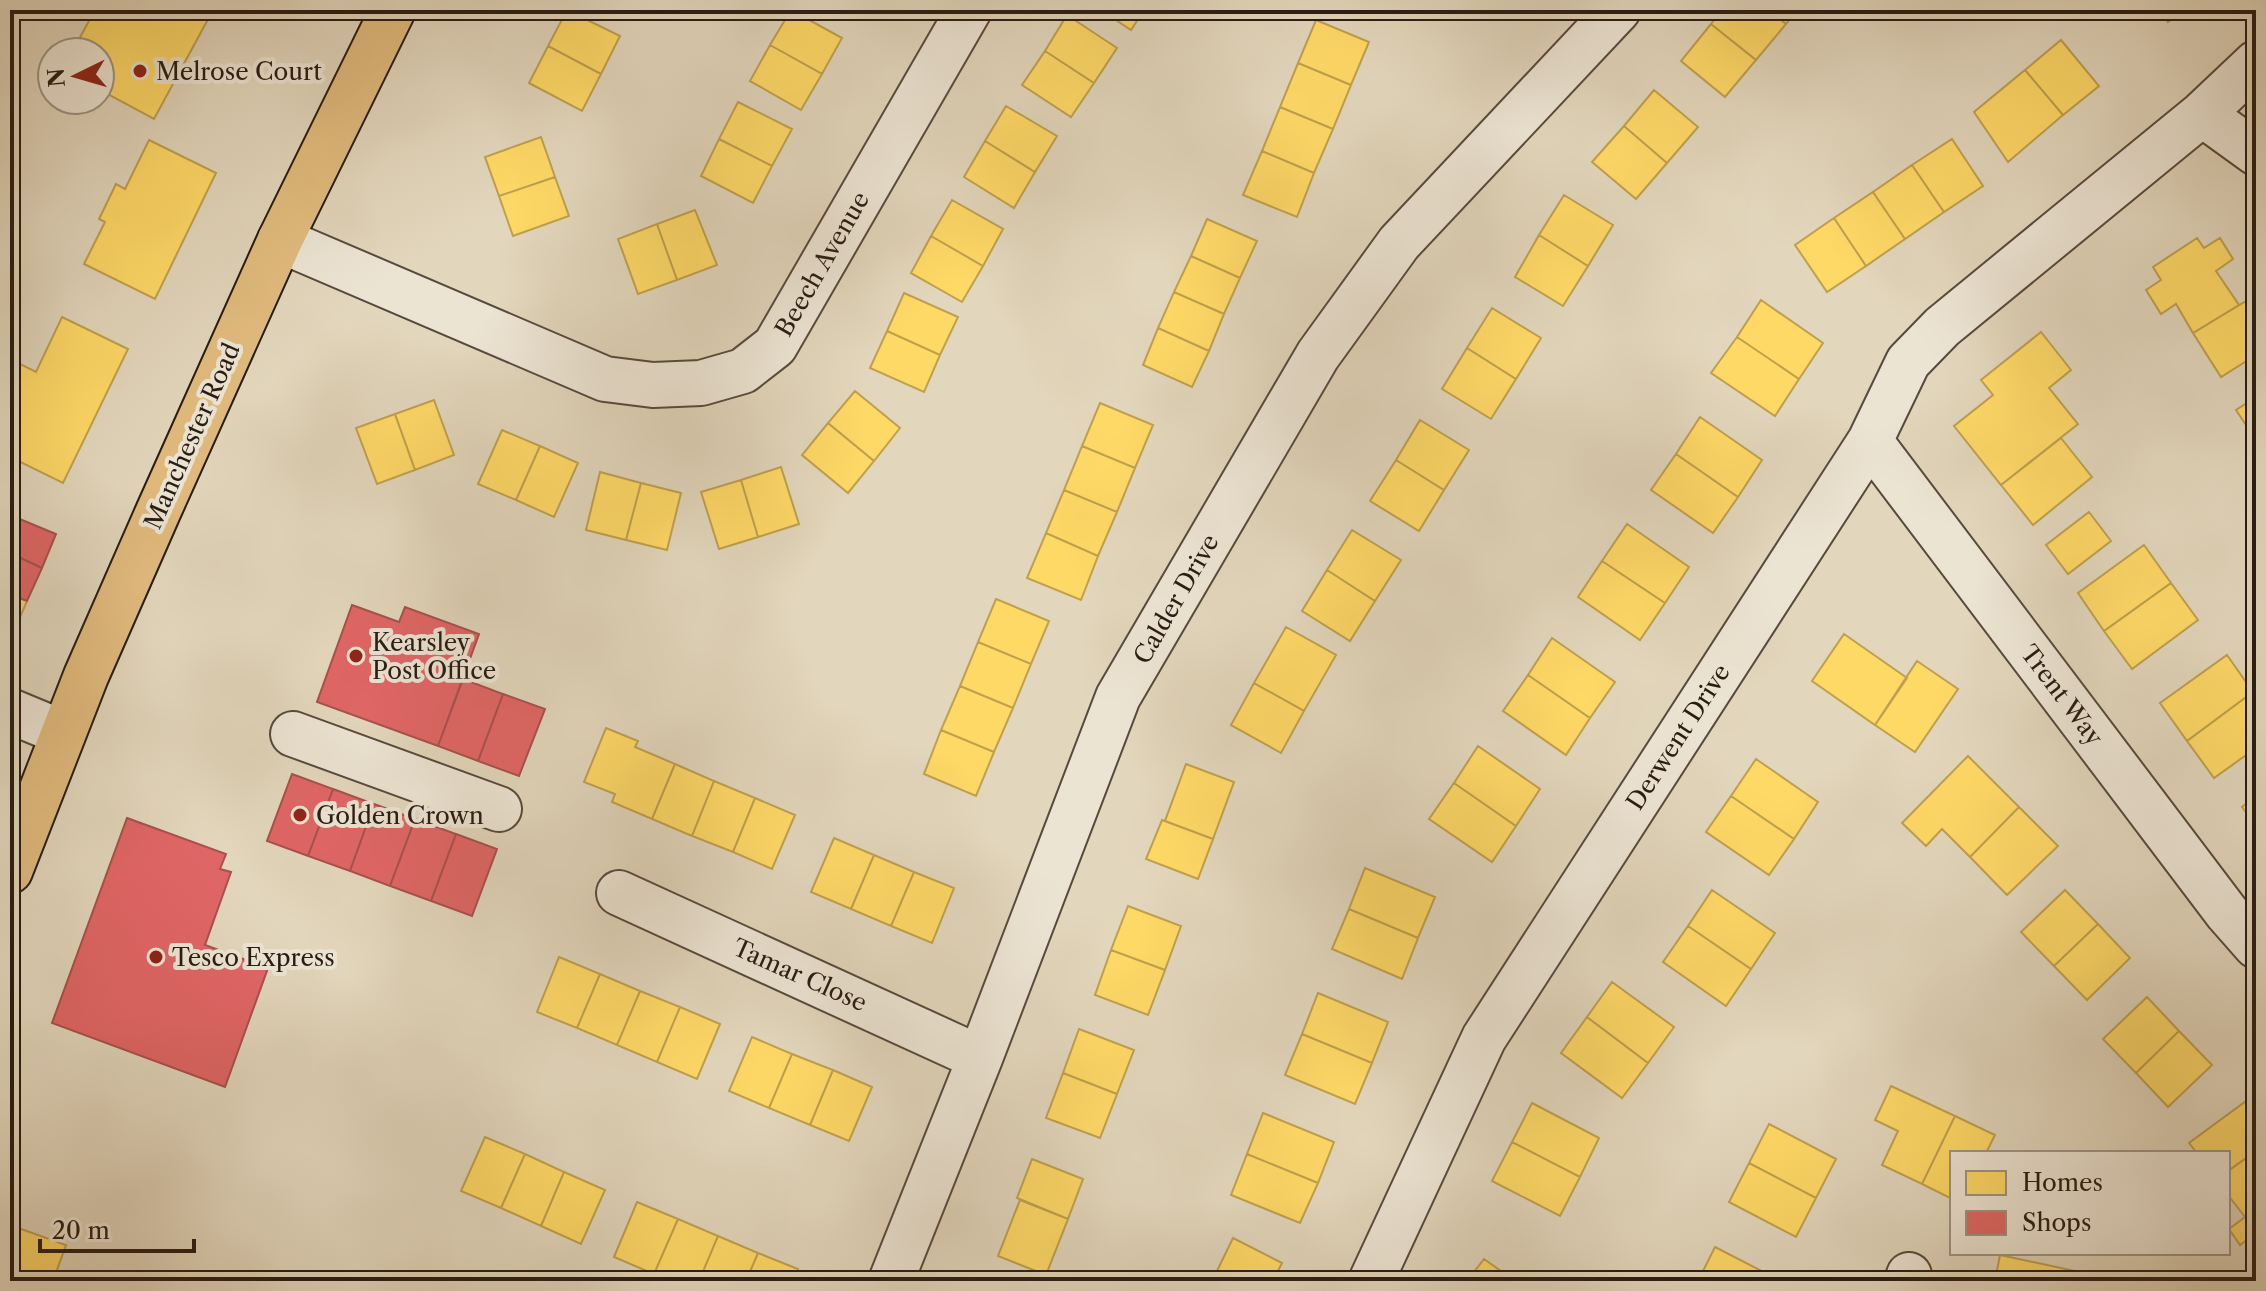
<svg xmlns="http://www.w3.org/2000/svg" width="2266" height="1291" viewBox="0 0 2266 1291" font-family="'Libre Caslon Text',serif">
  <rect width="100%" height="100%" fill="#e2d6bc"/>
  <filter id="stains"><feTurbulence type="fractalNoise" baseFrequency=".0025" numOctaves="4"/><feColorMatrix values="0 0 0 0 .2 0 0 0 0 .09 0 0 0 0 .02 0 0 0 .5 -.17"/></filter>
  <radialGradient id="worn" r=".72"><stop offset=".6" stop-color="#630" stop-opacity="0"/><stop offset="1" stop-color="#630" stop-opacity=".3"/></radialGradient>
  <!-- homes -->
  <path fill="#ffd966" stroke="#bfa04d" stroke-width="2" d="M95,10H213L154,119L100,90V52H72Z
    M567,10L620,36L601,74L548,46Z
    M622,10H644L637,20Z
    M791,10L842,38L822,74L770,45Z
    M1101,10H1144L1131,30Z
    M1722,10H1769L1786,24L1756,60L1711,24Z
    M1769,10H1797L1786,24Z
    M2158,10H2183L2168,22Z
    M1067,15L1117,48L1094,83L1045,51Z
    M1316,20L1369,42L1351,85L1298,63Z
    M1711,24L1756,60L1725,97L1681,61Z
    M2061,40L2099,86L2063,115L2025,70Z
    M770,45L822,74L801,110L750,81Z
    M548,46L601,74L582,111L529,83Z
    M1045,51L1094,83L1071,117L1022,85Z
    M1298,63L1351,85L1333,129L1280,107Z
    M2025,70L2063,115L2008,162L1974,112Z
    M1654,90L1698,127L1667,163L1624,126Z
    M738,102L792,129L772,166L719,139Z
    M1006,106L1057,136L1035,172L985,141Z
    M1280,107L1333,129L1314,173L1262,151Z
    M1624,126L1667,163L1636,199L1592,162Z
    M541,137L555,177L499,196L485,157Z
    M719,139L772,166L753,203L701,176Z
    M1952,139L1983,186L1944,212L1912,165Z
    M149,140L216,173L155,299L84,264L105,222L99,219L116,184L125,189Z
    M985,141L1035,172L1014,208L964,177Z
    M1262,151L1314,173L1297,217L1243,195Z
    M1912,165L1944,212L1905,239L1873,192Z
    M555,177L569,216L513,236L499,196Z
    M1873,192L1905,239L1866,266L1834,218Z
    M1564,195L1613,225L1588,266L1539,235Z
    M952,200L1003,229L983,266L931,236Z
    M695,210L717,265L677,280L657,224Z
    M1834,218L1866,266L1827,292L1795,245Z
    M1207,219L1257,241L1240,278L1191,256Z
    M657,224L677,280L638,294L618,239Z
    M1539,235L1588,266L1563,306L1515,277Z
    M931,236L983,266L962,302L911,273Z
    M2197,238L2204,248L2220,238L2233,259L2216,271L2239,305L2193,333L2176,304L2161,314L2146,290L2161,280L2153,267Z
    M1191,256L1240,278L1224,314L1174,292Z
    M1174,292L1224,314L1209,351L1158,328Z
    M904,293L958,317L940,355L887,331Z
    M2256,295V355L2221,377L2193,333Z
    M1761,300L1823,343L1799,379L1737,337Z
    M1492,308L1541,338L1516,379L1467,348Z
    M62,317L128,349L63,483L10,457V359L36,372Z
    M1158,328L1209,351L1192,387L1143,365Z
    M887,331L940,355L924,392L870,368Z
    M2041,332L2071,370L2049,388L2078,424L2001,485L1954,426L1993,395L1981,380Z
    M1737,337L1799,379L1775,416L1711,373Z
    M1467,348L1516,379L1491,419L1442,389Z
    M855,391L900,428L874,461L828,423Z
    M2256,397V440L2236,410Z
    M434,400L454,455L415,470L395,414Z
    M1100,403L1153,425L1135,468L1082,446Z
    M395,414L415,470L377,484L356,428Z
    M1700,417L1762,460L1738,497L1676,454Z
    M1420,420L1469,450L1444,490L1396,460Z
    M828,423L874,461L848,493L802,455Z
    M502,430L540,446L516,500L478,484Z
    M2061,438L2092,477L2033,525L2001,485Z
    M540,446L578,463L554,517L516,500Z
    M1082,446L1135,468L1117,512L1064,490Z
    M1676,454L1738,497L1713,533L1651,490Z
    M1396,460L1444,490L1419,531L1370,501Z
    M781,467L799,524L758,537L741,480Z
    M600,472L641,483L626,540L586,530Z
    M741,480L758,537L719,549L701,492Z
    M641,483L681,493L667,550L626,540Z
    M1064,490L1117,512L1098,556L1046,533Z
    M2089,512L2111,541L2068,574L2046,545Z
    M1627,524L1689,567L1665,603L1602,561Z
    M1352,530L1401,560L1375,601L1327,570Z
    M1046,533L1098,556L1081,600L1027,578Z
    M2144,545L2171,583L2104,631L2078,593Z
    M1602,561L1665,603L1640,640L1578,597Z
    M1327,570L1375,601L1350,641L1302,611Z
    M2171,583L2198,620L2132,669L2104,631Z
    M10,594L27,601L12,636L10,635Z
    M996,599L1049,621L1031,664L978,642Z
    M1286,627L1336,655L1304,711L1254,683Z
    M1844,634L1907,678L1875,725L1812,681Z
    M1552,638L1615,682L1590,718L1528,675Z
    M978,642L1031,664L1013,708L960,686Z
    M2227,655L2253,692L2187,741L2160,703Z
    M1917,661L1958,689L1915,752L1875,725Z
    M1528,675L1590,718L1566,755L1503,711Z
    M1254,683L1304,711L1281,753L1231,725Z
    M960,686L1013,708L994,752L941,730Z
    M2253,692L2256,696V748L2214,778L2187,741Z
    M606,728L638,741L635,747L675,764L652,819L612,802L615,794L584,782Z
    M941,730L994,752L976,796L924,774Z
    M1478,746L1540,789L1516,826L1454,783Z
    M1968,756L2019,807L1970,857L1942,829L1926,846L1902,823Z
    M1756,759L1818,802L1794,839L1731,796Z
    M675,764L714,781L692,836L652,819Z
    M1186,764L1234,782L1213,839L1165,821Z
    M714,781L755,798L733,852L692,836Z
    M1454,783L1516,826L1492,862L1429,819Z
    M1731,796L1794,839L1769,875L1706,832Z
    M2256,796V826L2242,807Z
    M755,798L795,815L772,869L733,852Z
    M2019,807L2058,846L2007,895L1970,857Z
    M1162,820L1213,839L1198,879L1146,859Z
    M834,838L874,855L851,909L811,892Z
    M874,855L914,872L891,926L851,909Z
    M1365,868L1435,897L1418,938L1349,909Z
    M914,872L954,888L932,943L891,926Z
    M1712,890L1775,933L1751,969L1688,926Z
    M2065,890L2098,924L2054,966L2021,932Z
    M1128,906L1181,926L1165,970L1111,950Z
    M1349,909L1418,938L1402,979L1332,949Z
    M2098,924L2130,958L2087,1000L2054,966Z
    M1688,926L1751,969L1726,1006L1663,962Z
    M1111,950L1165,970L1148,1015L1095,995Z
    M559,957L600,974L577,1028L537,1012Z
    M600,974L640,991L617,1045L577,1028Z
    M1612,982L1674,1027L1648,1063L1587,1017Z
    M640,991L680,1007L657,1062L617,1045Z
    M1318,993L1388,1022L1372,1063L1302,1034Z
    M2147,997L2179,1031L2136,1073L2103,1039Z
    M680,1007L720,1024L697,1079L657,1062Z
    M1587,1017L1648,1063L1622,1098L1561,1053Z
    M1079,1029L1134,1050L1117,1094L1063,1073Z
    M2179,1031L2212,1065L2168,1107L2136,1073Z
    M1302,1034L1372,1063L1355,1104L1285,1075Z
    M752,1037L792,1054L769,1108L729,1091Z
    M792,1054L833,1070L810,1125L769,1108Z
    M833,1070L872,1087L849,1141L810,1125Z
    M1063,1073L1117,1094L1100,1138L1046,1118Z
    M1891,1086L1955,1116L1922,1184L1882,1165L1898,1131L1875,1120Z
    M2253,1096L2256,1100V1151L2228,1171V1153H2197L2189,1143Z
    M1532,1103L1599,1138L1580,1177L1512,1142Z
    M1263,1113L1334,1142L1318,1183L1247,1154Z
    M1955,1116L1995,1135L1986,1153H1952V1199L1922,1184Z
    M1769,1124L1836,1159L1816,1198L1749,1163Z
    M485,1137L525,1154L501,1208L461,1191Z
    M1512,1142L1580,1177L1560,1216L1492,1181Z
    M2256,1151V1233L2240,1245L2229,1229L2245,1217L2228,1195V1171Z
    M525,1154L564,1172L541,1226L501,1208Z
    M1247,1154L1318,1183L1300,1223L1231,1195Z
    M1032,1159L1083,1179L1068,1219L1017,1198Z
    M1749,1163L1816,1198L1796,1237L1729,1202Z
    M564,1172L605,1190L581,1244L541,1226Z
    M1020,1200L1068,1219L1046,1275L998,1256Z
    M637,1202L678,1219L654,1274L614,1257Z
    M678,1219L718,1236L699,1281H671L654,1274Z
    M10,1225L66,1245L53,1281H29L10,1274Z
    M718,1236L758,1253L746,1281H699Z
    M1233,1238L1282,1263L1273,1281H1222L1214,1277Z
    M1715,1247L1781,1281H1698Z
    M758,1253L798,1269L793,1281H746Z
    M2000,1255L2075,1271L2073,1281H1995Z
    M1484,1259L1515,1281H1467Z
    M10,1274L29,1281H10Z"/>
  <!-- shops -->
  <path fill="#e06666" stroke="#a9504d" stroke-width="2" d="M10,515L56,534L42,568L10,553Z
    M10,553L42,568L27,601L10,594Z
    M352,605L399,622L405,607L479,634L438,746L317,702Z
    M463,679L503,694L478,761L438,746Z
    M503,694L545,709L519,776L478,761Z
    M292,774L333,789L308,856L267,841Z
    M333,789L374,804L350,871L308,856Z
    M374,804L415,819L390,886L350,871Z
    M127,818L226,854L220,869L231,872L205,945L268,968L225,1087L52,1023Z
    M415,819L456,834L431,901L390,886Z
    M456,834L497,849L472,916L431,901Z"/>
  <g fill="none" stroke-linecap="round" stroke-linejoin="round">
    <!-- street casing -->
    <g stroke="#574a3d" stroke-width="48">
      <path id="street" d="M2202,114L2256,153
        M280,240L605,379L653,385L701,383L743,371L775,346L969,10
        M1870,441L2227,913L2256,946
        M10,711L63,733
        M293,734L499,809
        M619,893L980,1058
        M891,1281L980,1058L1118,697L1318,355L1399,243L1618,10
        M1371,1281L1484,1038L1870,441L1908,362L1942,327L2202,114L2256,63
        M1907,1281L1909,1275"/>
    </g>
    <!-- primary casing -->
    <g stroke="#291c13" stroke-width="48">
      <path id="primary" d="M10,871L86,676L158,512L280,240L393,10"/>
    </g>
    <!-- street -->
    <use href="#street" stroke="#ece4d3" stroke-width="44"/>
    <!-- primary -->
    <use href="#primary" stroke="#e1bb7e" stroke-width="44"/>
  </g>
  <!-- markers -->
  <g fill="#8f2418" stroke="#ece4d3" stroke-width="3">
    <circle cx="140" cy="71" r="8"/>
    <circle cx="356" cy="656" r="8"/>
    <circle cx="300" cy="815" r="8"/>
    <circle cx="156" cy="957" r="8"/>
  </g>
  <g text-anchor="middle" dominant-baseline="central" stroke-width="8" stroke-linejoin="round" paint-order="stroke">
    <!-- poi labels -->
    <g font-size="24" fill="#291c13" stroke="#ece4d3" text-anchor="start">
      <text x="156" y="71">Melrose Court</text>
      <text x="372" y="642">Kearsley<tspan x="372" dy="28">Post Office</tspan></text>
      <text x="316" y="815">Golden Crown</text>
      <text x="172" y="957">Tesco Express</text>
    </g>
    <!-- street labels -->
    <g font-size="24" fill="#291c13" stroke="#ece4d3">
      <text transform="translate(822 264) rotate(-60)">Beech Avenue</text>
      <text transform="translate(192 436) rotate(-66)">Manchester Road</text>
      <text transform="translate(1176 599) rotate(-60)">Calder Drive</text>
      <text transform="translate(2062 695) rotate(53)">Trent Way</text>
      <text transform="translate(1678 737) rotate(-57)">Derwent Drive</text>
      <text transform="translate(800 975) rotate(24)">Tamar Close</text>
    </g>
  </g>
  <!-- margin -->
  <rect width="2266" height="1291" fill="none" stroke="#e2d6bc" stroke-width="40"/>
  <rect x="12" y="12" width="2242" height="1267" fill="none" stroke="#291c13" stroke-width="4"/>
  <rect x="20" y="20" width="2226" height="1251" fill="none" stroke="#291c13" stroke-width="2"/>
  <!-- legend -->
  <rect x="1950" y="1151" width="280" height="104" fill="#ece4d3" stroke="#9e9486" stroke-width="2"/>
  <rect x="1966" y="1171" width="40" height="24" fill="#ffd966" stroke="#9e9486" stroke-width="2"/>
  <text x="2022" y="1191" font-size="24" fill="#291c13">Homes</text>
  <rect x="1966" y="1211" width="40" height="24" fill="#e06666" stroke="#9e9486" stroke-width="2"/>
  <text x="2022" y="1231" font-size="24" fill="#291c13">Shops</text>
  <!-- north arrow -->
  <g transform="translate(76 76) rotate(265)"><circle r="38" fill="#ece4d3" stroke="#9e9486" stroke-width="2"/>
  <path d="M0-6L14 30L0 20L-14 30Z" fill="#8f2418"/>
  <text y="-12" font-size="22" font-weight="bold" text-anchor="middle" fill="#291c13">N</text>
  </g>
  <!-- scale -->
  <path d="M40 1239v12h154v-12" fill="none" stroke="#291c13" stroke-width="4"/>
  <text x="52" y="1239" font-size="24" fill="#291c13" stroke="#ece4d3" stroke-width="6" paint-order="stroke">20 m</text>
  <rect width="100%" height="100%" filter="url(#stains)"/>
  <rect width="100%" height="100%" fill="url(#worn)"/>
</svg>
